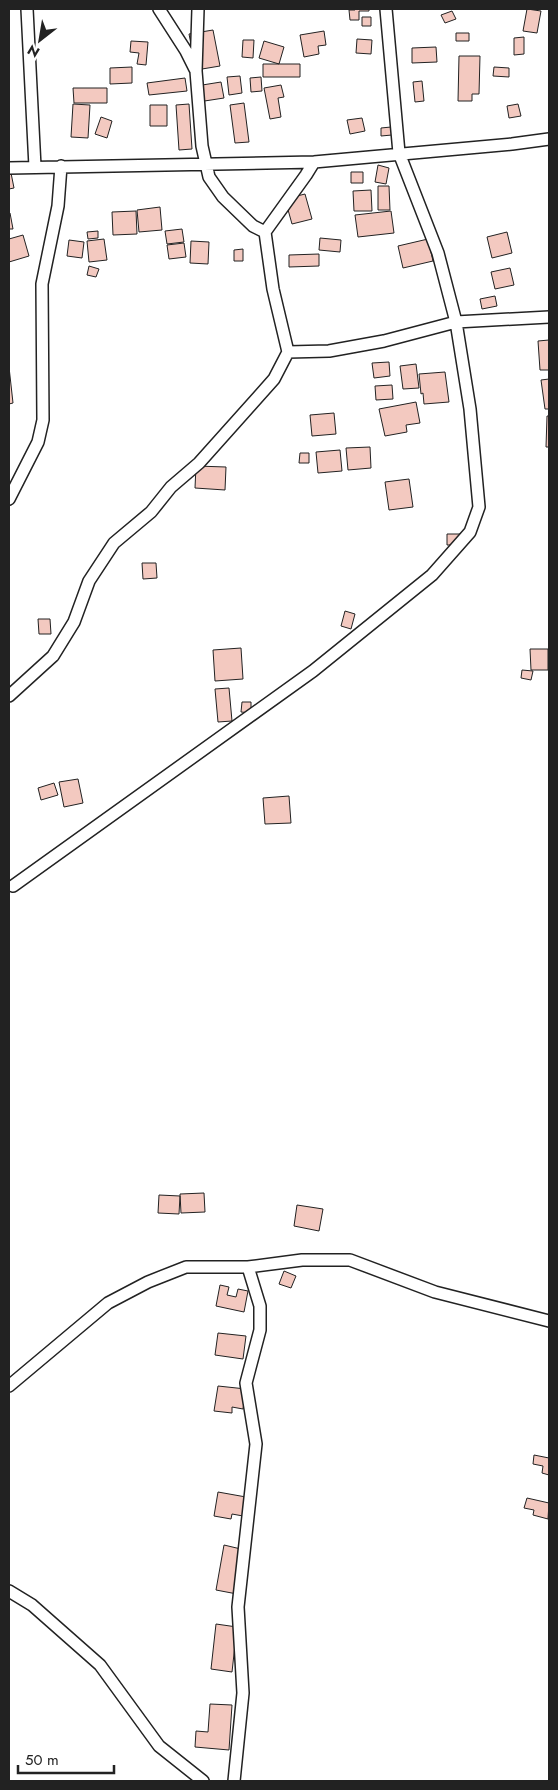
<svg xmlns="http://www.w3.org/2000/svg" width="558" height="1790" viewBox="0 0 558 1790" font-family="Jost,sans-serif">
  <rect width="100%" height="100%" fill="#fff"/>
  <!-- building -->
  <path fill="#f3c9c0" stroke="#222" d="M355,9H369V11H359V20H350L349,10H355Z
    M527,9L541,11L537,33L523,31Z
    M452,11L456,19L445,23L441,15Z
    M362,17H371V26H362Z
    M213,30L220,66L196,70L189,34Z
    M324,31L326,45L318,46L319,54L304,57L300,35Z
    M456,33H469V41H456Z
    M524,37V54L514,55V38Z
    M357,39L372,40L371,54L356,53Z
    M243,40H254L253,58L242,57Z
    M131,41L148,42L146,65L137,64L139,53L130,52Z
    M264,41L284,47L279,64L259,58Z
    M436,47L437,62L412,63V48Z
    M459,56H480L479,94H472V101H458Z
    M263,64H300V77H263Z
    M132,67V83L110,84V68Z
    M494,67L509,68V77L493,76Z
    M240,76L242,93L229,95L227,77Z
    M261,77L262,91L251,92L250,78Z
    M185,78L187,91L149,95L147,83Z
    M422,81L424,101L415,102L413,82Z
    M221,82L224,98L198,102L196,86Z
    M281,85L284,97L278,98L281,117L270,119L264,88Z
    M73,88H107V103H74Z
    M244,103L249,142L235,143L230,105Z
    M73,104L90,105L88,138L71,137Z
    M189,104L192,149L179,150L176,105Z
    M518,104L521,116L509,118L507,106Z
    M150,105H167V126H150Z
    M101,117L112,121L107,138L95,134Z
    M362,118L365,131L350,134L347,120Z
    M391,127L392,135L381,136V128Z
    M378,165L389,168L386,184L375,182Z
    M351,172H363V183H351Z
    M9,173H11L14,188L9,189Z
    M378,186H389L390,210H378Z
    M371,190L372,211H354L353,191Z
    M305,194L312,219L292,224L285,199Z
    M160,207L162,230L139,232L137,210Z
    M136,211L137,234L113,235L112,212Z
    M391,211L394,233L358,237L355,215Z
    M9,213H10L13,229H9Z
    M182,229L184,242L167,244L165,231Z
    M98,231V238L88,239L87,232Z
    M507,232L512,253L492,258L487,237Z
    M23,235L29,256L9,262V239Z
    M320,238L341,240L340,252L319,250Z
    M104,239L107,260L89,262L87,241Z
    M428,239L433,261L403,268L398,246Z
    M69,240L84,242L82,258L67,256Z
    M191,241L209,242L208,264L190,263Z
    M184,243L186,257L169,259L167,245Z
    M243,249V261H234V250Z
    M319,254V266L289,267V255Z
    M89,266L99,269L96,277L87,275Z
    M510,268L514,285L495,289L491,272Z
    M495,296L497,306L482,309L480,299Z
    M549,340V370H540L538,341Z
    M389,362L390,376L374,378L372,363Z
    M416,364L419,388L403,389L400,366Z
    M9,367L13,403L9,404Z
    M445,372L449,402L424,404L423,393L421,394L419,374Z
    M549,379V409H545L541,380Z
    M392,385L393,399L376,400L375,386Z
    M416,402L420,423L406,425L407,432L385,436L379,409Z
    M334,413L336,434L312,436L310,415Z
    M547,416H549V447H546Z
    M370,447L371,468L348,470L346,448Z
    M340,450L342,471L318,473L316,452Z
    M300,453H309V463H299Z
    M196,466L226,467L225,490L195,488Z
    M409,479L413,507L389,510L385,482Z
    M447,534H460L459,545H447Z
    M142,563H156L157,578L143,579Z
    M345,611L355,614L351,629L341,626Z
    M38,619H50L51,634H39Z
    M241,648L243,679L215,681L213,650Z
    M530,649H548V670H531Z
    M522,670L533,671L531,680L521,678Z
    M229,688L232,721L218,722L215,689Z
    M242,702H251V713L241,712Z
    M78,779L83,803L64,807L59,782Z
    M54,783L58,795L41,800L38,788Z
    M289,796L291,823L265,824L263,798Z
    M204,1193L205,1212L181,1213L180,1194Z
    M159,1195L180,1196L179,1214L158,1213Z
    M297,1205L323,1209L319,1231L294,1226Z
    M284,1271L296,1276L291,1288L279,1284Z
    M220,1285L229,1287L227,1295L236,1297L238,1289L248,1291L244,1312L216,1306Z
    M218,1333L246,1336L243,1359L215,1355Z
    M218,1386L246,1389L243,1409L232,1407V1413L214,1411Z
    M534,1455L549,1458V1475L542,1473L543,1466L533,1464Z
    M218,1492L246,1497L243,1516L232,1514L231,1519L214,1516Z
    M527,1498L549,1503L548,1519L533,1515L534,1510L524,1508Z
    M224,1545L245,1550L237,1594L216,1590Z
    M216,1624L237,1627L232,1672L211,1669Z
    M210,1704L232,1705L229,1750L195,1747L196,1731L208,1732Z"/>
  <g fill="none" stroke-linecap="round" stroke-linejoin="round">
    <!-- minor casing -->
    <g stroke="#222" stroke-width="14">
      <path id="minor" d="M27,9L35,167
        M159,9L186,51L195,69
        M198,9L196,71L202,146L209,177L223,197L253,226L265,232
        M9,168L314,162L512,144L549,139
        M288,352L329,351L384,341L456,322L549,317
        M9,499L38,442L43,420L42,284L58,206L61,166
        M9,696L53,656L74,622L89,581L114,543L151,512L171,487L199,463L274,379L288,352L273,289L265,232L306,175L314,162
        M13,886L313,671L432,575L470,532L479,507L470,409L456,322L438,253L399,153L386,9
        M9,1386L108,1303L148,1282L186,1267H248L302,1260H350L435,1292L549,1321
        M9,1591L32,1605L100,1665L159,1746L203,1781
        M234,1781L243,1693L238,1607L256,1444L246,1383L260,1330V1306L248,1267"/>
    </g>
    <!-- minor -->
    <use href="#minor" stroke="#fff" stroke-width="11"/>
  </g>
  <!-- border -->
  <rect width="558" height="1790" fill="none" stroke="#222222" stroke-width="20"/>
  <!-- north arrow -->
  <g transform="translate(40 40) rotate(211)" stroke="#ffffff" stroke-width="4" paint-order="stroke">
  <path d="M0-4L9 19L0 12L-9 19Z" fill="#222222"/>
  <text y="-8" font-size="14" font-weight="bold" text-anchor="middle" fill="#222222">N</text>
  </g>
  <!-- scale -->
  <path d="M18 1765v8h96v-8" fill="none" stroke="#222222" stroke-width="2.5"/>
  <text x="25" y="1765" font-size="15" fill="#222222" stroke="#ffffff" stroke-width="4" paint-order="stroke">50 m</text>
</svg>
